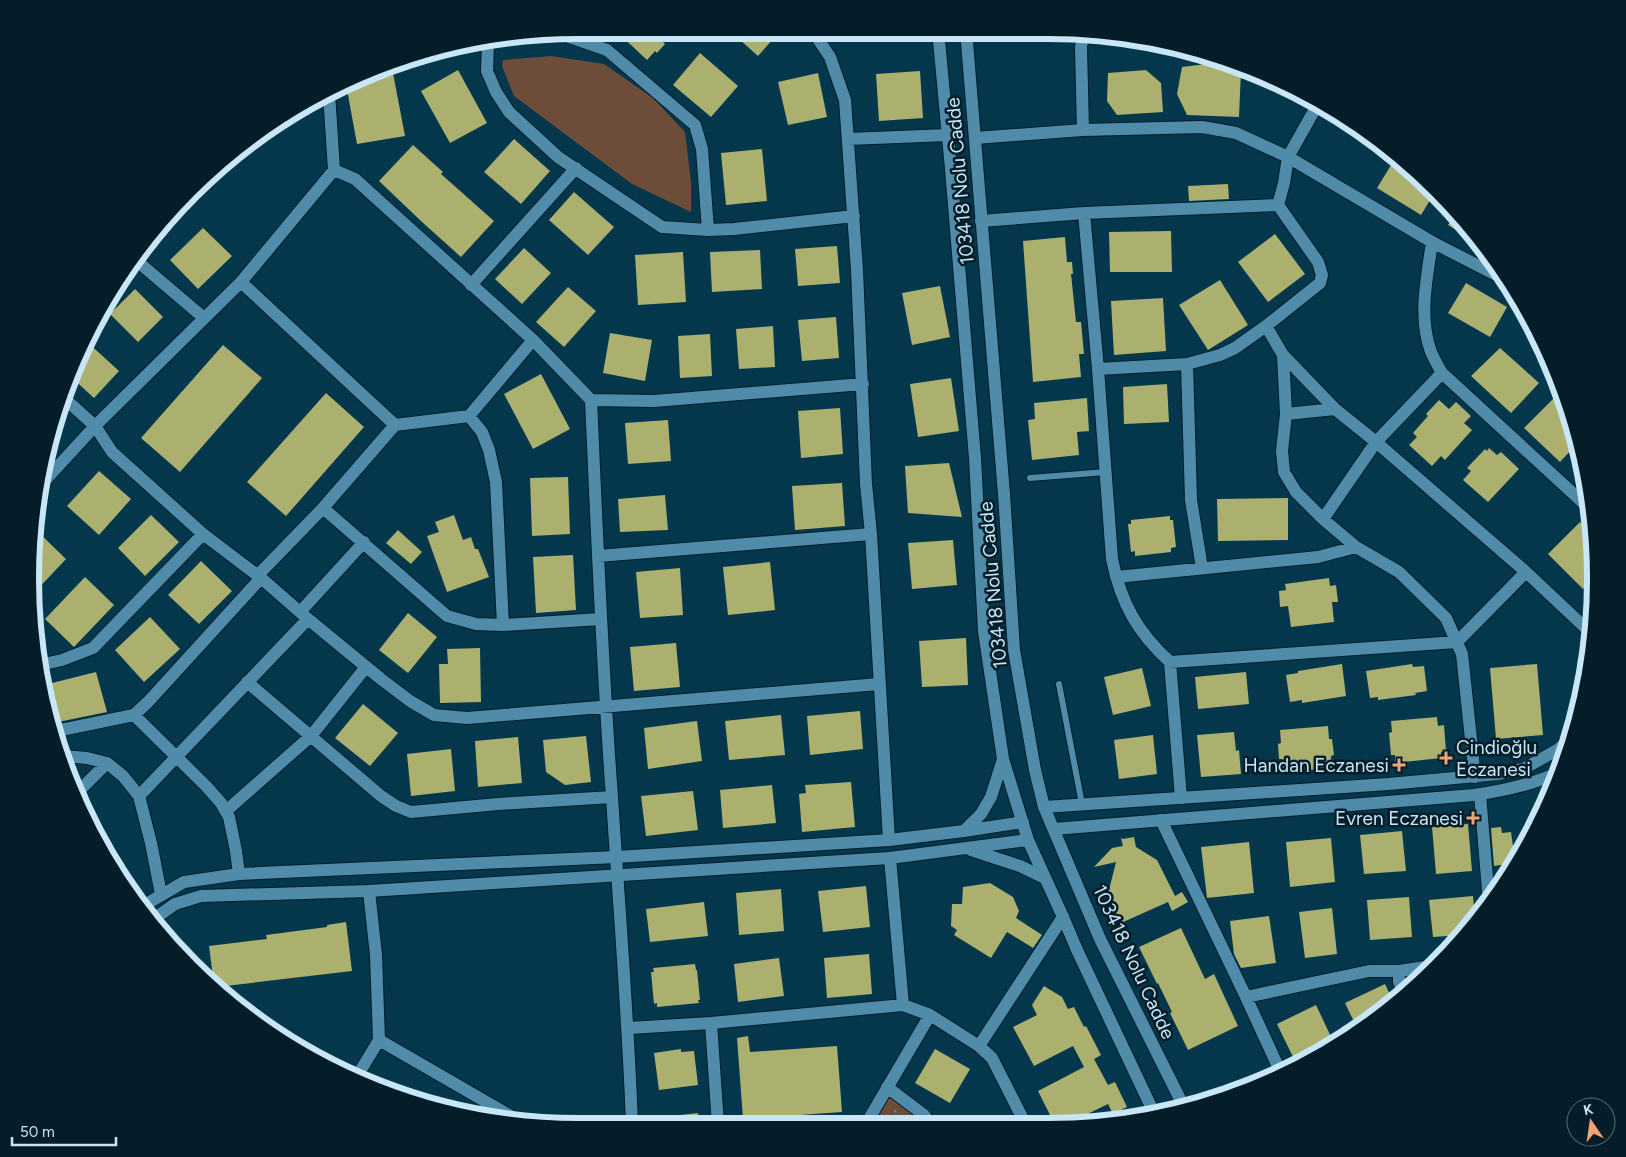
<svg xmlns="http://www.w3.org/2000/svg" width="1626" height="1157" viewBox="0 0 1626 1157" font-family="Figtree,sans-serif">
  <rect width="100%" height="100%" fill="#04374c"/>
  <!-- green -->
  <path fill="#6d4d3a" d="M551,56L604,64L653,98L685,132L691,182V212L632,184L514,96L502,66L503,60Z
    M892,1098L923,1123L870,1124L884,1100Z"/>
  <!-- building -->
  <path fill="#acb06e" d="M615,30H668L660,39L665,44L657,53L655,51L647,60Z
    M729,30H781L758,56Z
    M700,53L738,86L711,117L673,85Z
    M1222,62L1241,70L1239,117L1187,115L1177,94L1182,67Z
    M458,70L487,123L450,143L421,91Z
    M1146,70L1161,83L1163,112L1117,115L1107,101L1108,73Z
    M920,71L923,118L879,121L876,74Z
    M393,73L405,136L357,144L346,84L353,80Z
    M818,73L827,117L788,125L778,82Z
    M514,139L550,171L521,204L484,172Z
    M413,145L443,172L441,174L494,221L461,257L422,222L379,181Z
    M762,149L767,201L726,205L721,153Z
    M1396,157L1409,166L1435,192L1421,215L1377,188Z
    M1228,184L1229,199L1189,201L1188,186Z
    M574,192L614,227L588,255L549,220Z
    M1456,213L1460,217L1479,244L1448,225Z
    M203,228L232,256L198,289L170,260Z
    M1171,231L1172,272H1110L1109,232Z
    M1275,234L1305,274L1268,302L1238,262Z
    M1065,237L1067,262H1072L1073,274H1071L1076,322H1081L1084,354H1079L1081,377L1033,382L1023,241Z
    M837,246L840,283L798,286L795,249Z
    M524,248L551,273L522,304L495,279Z
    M760,250L762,289L712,292L710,252Z
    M683,252L686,302L638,305L635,255Z
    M1220,280L1248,325L1208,350L1179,305Z
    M1466,283L1507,307L1490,337L1448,313Z
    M940,286L950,337L912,345L902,293Z
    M568,287L596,311L564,347L536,322Z
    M135,289L163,317L138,342L110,314Z
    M1163,298L1166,351L1114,355L1111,301Z
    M836,317L839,358L802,361L798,320Z
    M773,326L775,367L739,369L736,329Z
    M610,333L652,340L645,381L603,373Z
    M710,334L712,376L680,378L678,336Z
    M85,340L119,371L94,398L71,377Z
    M223,345L262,378L180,472L141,438Z
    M1500,348L1539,383L1511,413L1471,376Z
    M541,374L570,429L533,449L504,394Z
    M951,378L959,431L918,437L910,384Z
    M1167,384L1169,422L1124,424L1123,387Z
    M326,393L364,427L286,516L247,482Z
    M1555,397L1569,410L1576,439L1570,445L1573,448L1560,462L1524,428Z
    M1087,398L1089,431L1077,432L1079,455L1032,460L1028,420L1035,419L1034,403Z
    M1439,400L1449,409L1456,402L1471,416L1464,423L1472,430L1445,460L1441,456L1432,466L1409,445L1417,437L1413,433L1428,416L1426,414Z
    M840,408L843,454L801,458L798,411Z
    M668,420L671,461L628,464L625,423Z
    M1489,448L1497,455L1501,452L1519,469L1488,502L1463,480L1471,471L1467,468L1485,449L1487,451Z
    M949,463L962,517L908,513L905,466Z
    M99,471L131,499L99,535L67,506Z
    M568,477L570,534L532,536L530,478Z
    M842,483L845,526L795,530L792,486Z
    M665,495L668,530L620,532L618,499Z
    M1288,498V540L1218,541L1217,499Z
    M151,515L179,542L145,576L118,548Z
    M454,515L463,540L471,537L475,549H478L489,577L447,592L427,536L439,532L435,522Z
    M1170,516V520H1173L1176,547L1171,548V552L1135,556V551L1131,552L1128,524H1131V520Z
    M1580,522L1592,535L1594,579L1583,589L1548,554Z
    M35,529L66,559L35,592Z
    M398,530L422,552L411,564L386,543Z
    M953,540L957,585L912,589L908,543Z
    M573,555L576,610L536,613L533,557Z
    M201,561L232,591L199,624L168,595Z
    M770,562L775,610L728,615L723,567Z
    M680,568L683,615L640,618L636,572Z
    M85,577L114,605L74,647L45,619Z
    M1329,578L1330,586L1336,585L1338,602H1332L1334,622L1291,627L1288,606L1280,607L1279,591L1286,590L1285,584Z
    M408,613L437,637L408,673L379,650Z
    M150,617L180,649L144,682L115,650Z
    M966,638L968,685L922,687L919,641Z
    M676,643L680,687L634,691L630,647Z
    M480,648L481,702L440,703L439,664H448L447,649Z
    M1342,664L1346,696L1302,703V700L1290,702L1286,675L1298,673V671Z
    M1412,664L1413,667L1424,666L1427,691L1415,693L1416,695L1378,700V697L1370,698L1366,671Z
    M1537,664L1543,735L1496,739L1490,668Z
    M1142,668L1151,706L1113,715L1104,677Z
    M96,672L107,712L58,722L48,684Z
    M1246,672L1249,704L1198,709L1195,677Z
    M363,704L398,733L370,766L335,738Z
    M860,711L863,749L810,755L807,716Z
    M781,715L785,755L729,760L725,721Z
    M1437,717L1438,726L1444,725L1446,751L1441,752V758L1395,763V755H1391L1389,733L1392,732L1391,721Z
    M697,721L702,761L648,769L644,728Z
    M1328,726L1329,739H1332L1334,755L1331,756L1332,768L1284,772L1282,759H1279L1278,744L1281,743L1280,730Z
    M1234,732L1236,751L1239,750L1241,774L1201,777L1197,735Z
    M1153,735L1157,774L1119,779L1114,740Z
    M586,736L591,782L565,785L546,772L543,740Z
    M518,737L522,783L478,787L475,741Z
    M451,749L455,791L411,796L407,754Z
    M851,782L855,827L802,832L799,794L806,793L805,785Z
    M772,785L776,823L723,828L720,790Z
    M693,791L698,830L646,836L641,796Z
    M1468,824L1472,871L1436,874L1432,827Z
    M1501,827L1502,833L1511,832L1515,860L1513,863L1494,866L1491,828Z
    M1402,831L1406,871L1364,874L1360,835Z
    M1134,837L1136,847L1157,860L1175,896L1182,892L1188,902L1172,911L1168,902L1121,923L1106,891L1109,890L1116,862L1094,867L1112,848L1123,846L1121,838L1123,839Z
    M1331,838L1335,882L1290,887L1286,842Z
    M1249,842L1254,893L1207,898L1201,847Z
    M990,883L1013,897L1019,911L1016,918L1042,935L1033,948L1007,932L991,958L954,935L957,930L951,926L952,904H962L963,887Z
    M866,886L870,927L823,932L818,891Z
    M781,889L784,931L739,935L736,893Z
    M1473,896L1475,921L1462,935L1433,937L1429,900Z
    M1409,897L1412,937L1370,940L1367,900Z
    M704,902L708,936L650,942L646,909Z
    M1332,908L1337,954L1305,958L1299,912Z
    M1269,916L1276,963L1241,968L1234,954L1230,921Z
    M346,922L352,971L217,987L214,985L209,946L267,939L266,935L327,927V925Z
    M1181,928L1205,979L1214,974L1238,1026L1188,1050L1170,1013L1172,1012L1158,983L1157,984L1139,947Z
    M869,954L872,994L827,998L824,958Z
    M779,958L784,996L738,1002L734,964Z
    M695,964L696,970H697L700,1000H698L699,1003L657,1007V1003L654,1004L651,972H654L653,968Z
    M1385,984L1394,1003L1358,1030L1345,1003Z
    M1044,986L1062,997L1068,1009L1074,1007L1084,1027L1086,1026L1101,1055L1094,1059L1108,1085L1115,1082L1127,1107L1113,1114L1108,1104L1069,1123H1054L1038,1091L1084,1067L1073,1046L1034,1066L1013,1027L1037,1015L1032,1005Z
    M1316,1005L1333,1041L1294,1059L1277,1024Z
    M748,1036L750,1052L837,1046L842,1112L743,1119L737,1038Z
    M681,1049V1052L694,1051L698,1085L659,1090L654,1053Z
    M935,1049L970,1069L950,1103L915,1083Z
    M698,1113L700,1125H655L654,1118Z"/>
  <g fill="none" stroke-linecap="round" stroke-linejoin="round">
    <!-- service casing -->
    <g stroke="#001d2b" stroke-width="8">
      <path id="service" d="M1030,478L1106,472
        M1059,684L1082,804"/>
    </g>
    <!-- minor casing -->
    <g stroke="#001d2b" stroke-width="14">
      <path id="minor" d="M812,30L830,57L845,100L857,270L866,484L871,534L889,840
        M1083,33L1081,48L1083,130
        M540,35L561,34L607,50L695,125L702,149L708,230
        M488,42L487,71L496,92L509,112L558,157L662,227L708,230L734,229L854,216
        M975,138L1083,130L1202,127L1236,133L1288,157L1432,242L1504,279
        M848,139L948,135
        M334,170L355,179L533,340L591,400C597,532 602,665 612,797C619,906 628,1015 632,1125
        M1278,205L1284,183L1288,157L1319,102
        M1084,213L1098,369L1112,559C1121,603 1137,632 1170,662L1181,798
        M981,221L1084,213L1278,205L1318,262L1322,275L1320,283L1266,326L1235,348L1220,355L1187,364L1098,369
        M1432,242C1427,278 1418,317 1431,352C1434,359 1438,366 1442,373L1591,510
        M137,261L204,318
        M241,282L395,425L469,416L533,340
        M471,285L576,168
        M1266,326L1283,355L1335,409L1376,442L1526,572L1592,634
        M1283,355L1286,414L1282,451L1284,472L1296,492L1323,519L1356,547L1399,572L1446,618L1462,654L1475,777
        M1187,364L1191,500L1202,568
        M63,397L95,426L112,452L203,534L261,578L308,619L381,679L410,701L434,715L467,718L879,684
        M591,400L654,401L863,384
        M1286,414L1335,409
        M469,416L482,432L489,450L496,482L503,625
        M39,487L95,426L241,282L334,170L329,93
        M323,508L447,616L476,624L503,625L601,619
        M1323,519L1376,442L1442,373
        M598,556L871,534
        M257,576L323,508L395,425
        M1116,577L1318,557L1356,547
        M300,612L364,542
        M1170,662L1457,642L1526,572
        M39,665L62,660L93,648L203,534
        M247,682L381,796L396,806L411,812L498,804L612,797
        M134,715L206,786L221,803L229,817L236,851L239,874
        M56,731L134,715L148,702L261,578
        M63,756L87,758L107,763L123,776L139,796L151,843L161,894
        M1480,794L1489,902
        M75,795L107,763
        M139,796L308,619
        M226,811L311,736L366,667
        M1161,820L1246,997L1281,1073
        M890,858L903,1005
        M369,891L376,955L379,1040L521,1122
        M1399,971V982L1405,994
        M1246,997L1369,971H1399L1432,966
        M711,1023L718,1125
        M629,1028L711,1023L903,1005L930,1015L979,1046L992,1058L1025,1123
        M979,1046L1063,917
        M356,1078L379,1040
        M887,1087L924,1115L930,1123
        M866,1124L930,1015"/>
    </g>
    <!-- tertiary casing -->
    <g stroke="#001d2b" stroke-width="14">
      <path id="tertiary" d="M1044,807L1388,784L1499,774L1525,768L1557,750L1570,739
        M1054,829L1474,795C1503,791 1531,785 1557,773"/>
    </g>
    <!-- secondary casing -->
    <g stroke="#001d2b" stroke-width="14">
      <path id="secondary" d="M938,30L951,169L975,458L984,631L1003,759L1028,840L1063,917L1077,950L1154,1113
        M966,30L1004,494L1014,650L1035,770L1044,807L1100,939L1183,1105
        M964,831L981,814L991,797L1003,759
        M971,850L1020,866L1045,878
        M141,907L184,882L239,874L616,857L889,840L964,831L1023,822
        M151,921L175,904L201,896L369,891L890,858L1028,840"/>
    </g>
    <!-- path -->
    <path stroke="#568093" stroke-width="2.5" stroke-dasharray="2.5 4" stroke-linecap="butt" d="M895,1110L896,1124"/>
    <!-- service -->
    <use href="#service" stroke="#508caa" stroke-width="6"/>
    <!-- minor -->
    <use href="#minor" stroke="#508caa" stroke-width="12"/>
    <!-- tertiary -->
    <use href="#tertiary" stroke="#508caa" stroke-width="12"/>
    <!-- secondary -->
    <use href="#secondary" stroke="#508caa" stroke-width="12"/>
  </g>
  <!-- markers -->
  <g fill="#efa376" stroke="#041d28" stroke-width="2">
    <path d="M1443.5 750.5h5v5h5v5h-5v5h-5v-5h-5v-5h5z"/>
    <path d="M1396.5 757.5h5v5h5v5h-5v5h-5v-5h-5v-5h5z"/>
    <path d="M1470.5 810.5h5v5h5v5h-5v5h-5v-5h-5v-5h5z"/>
  </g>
  <g text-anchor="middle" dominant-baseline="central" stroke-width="5" stroke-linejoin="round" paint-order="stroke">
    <!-- street labels -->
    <g font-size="19" fill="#c8e6f6" stroke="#041d28">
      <text transform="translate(960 181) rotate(-95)">103418 Nolu Cadde</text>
      <text transform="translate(993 585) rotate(-95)">103418 Nolu Cadde</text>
      <text transform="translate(1134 962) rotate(65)">103418 Nolu Cadde</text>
    </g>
    <!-- poi labels -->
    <g font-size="19" fill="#c8e6f6" stroke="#041d28" text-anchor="end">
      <text x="1456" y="747" text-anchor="start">Cindioğlu<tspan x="1456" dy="22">Eczanesi</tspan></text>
      <text x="1389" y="765">Handan Eczanesi</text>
      <text x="1463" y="818">Evren Eczanesi</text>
    </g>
  </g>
  <!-- crop -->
  <path d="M0 0H1626V1157H0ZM578 39H1048A539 539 0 0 1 1587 578V579A539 539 0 0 1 1048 1118H578A539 539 0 0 1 39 579V578A539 539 0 0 1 578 39Z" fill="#041d28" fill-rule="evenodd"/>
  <path fill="none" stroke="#c8e6f6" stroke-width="6" d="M578 39H1048A539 539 0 0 1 1587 578V579A539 539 0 0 1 1048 1118H578A539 539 0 0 1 39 579V578A539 539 0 0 1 578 39Z"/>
  <!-- north arrow -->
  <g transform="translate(1591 1122) rotate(347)"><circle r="24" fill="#041d28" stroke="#526d7a"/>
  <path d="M0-4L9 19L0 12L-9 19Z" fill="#efa376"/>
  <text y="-8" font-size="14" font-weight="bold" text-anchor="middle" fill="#c8e6f6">K</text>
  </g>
  <!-- scale -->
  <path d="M12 1137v8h104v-8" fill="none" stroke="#c8e6f6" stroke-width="2.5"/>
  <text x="20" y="1137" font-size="15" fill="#c8e6f6" stroke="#041d28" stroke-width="4" paint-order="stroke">50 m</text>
</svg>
